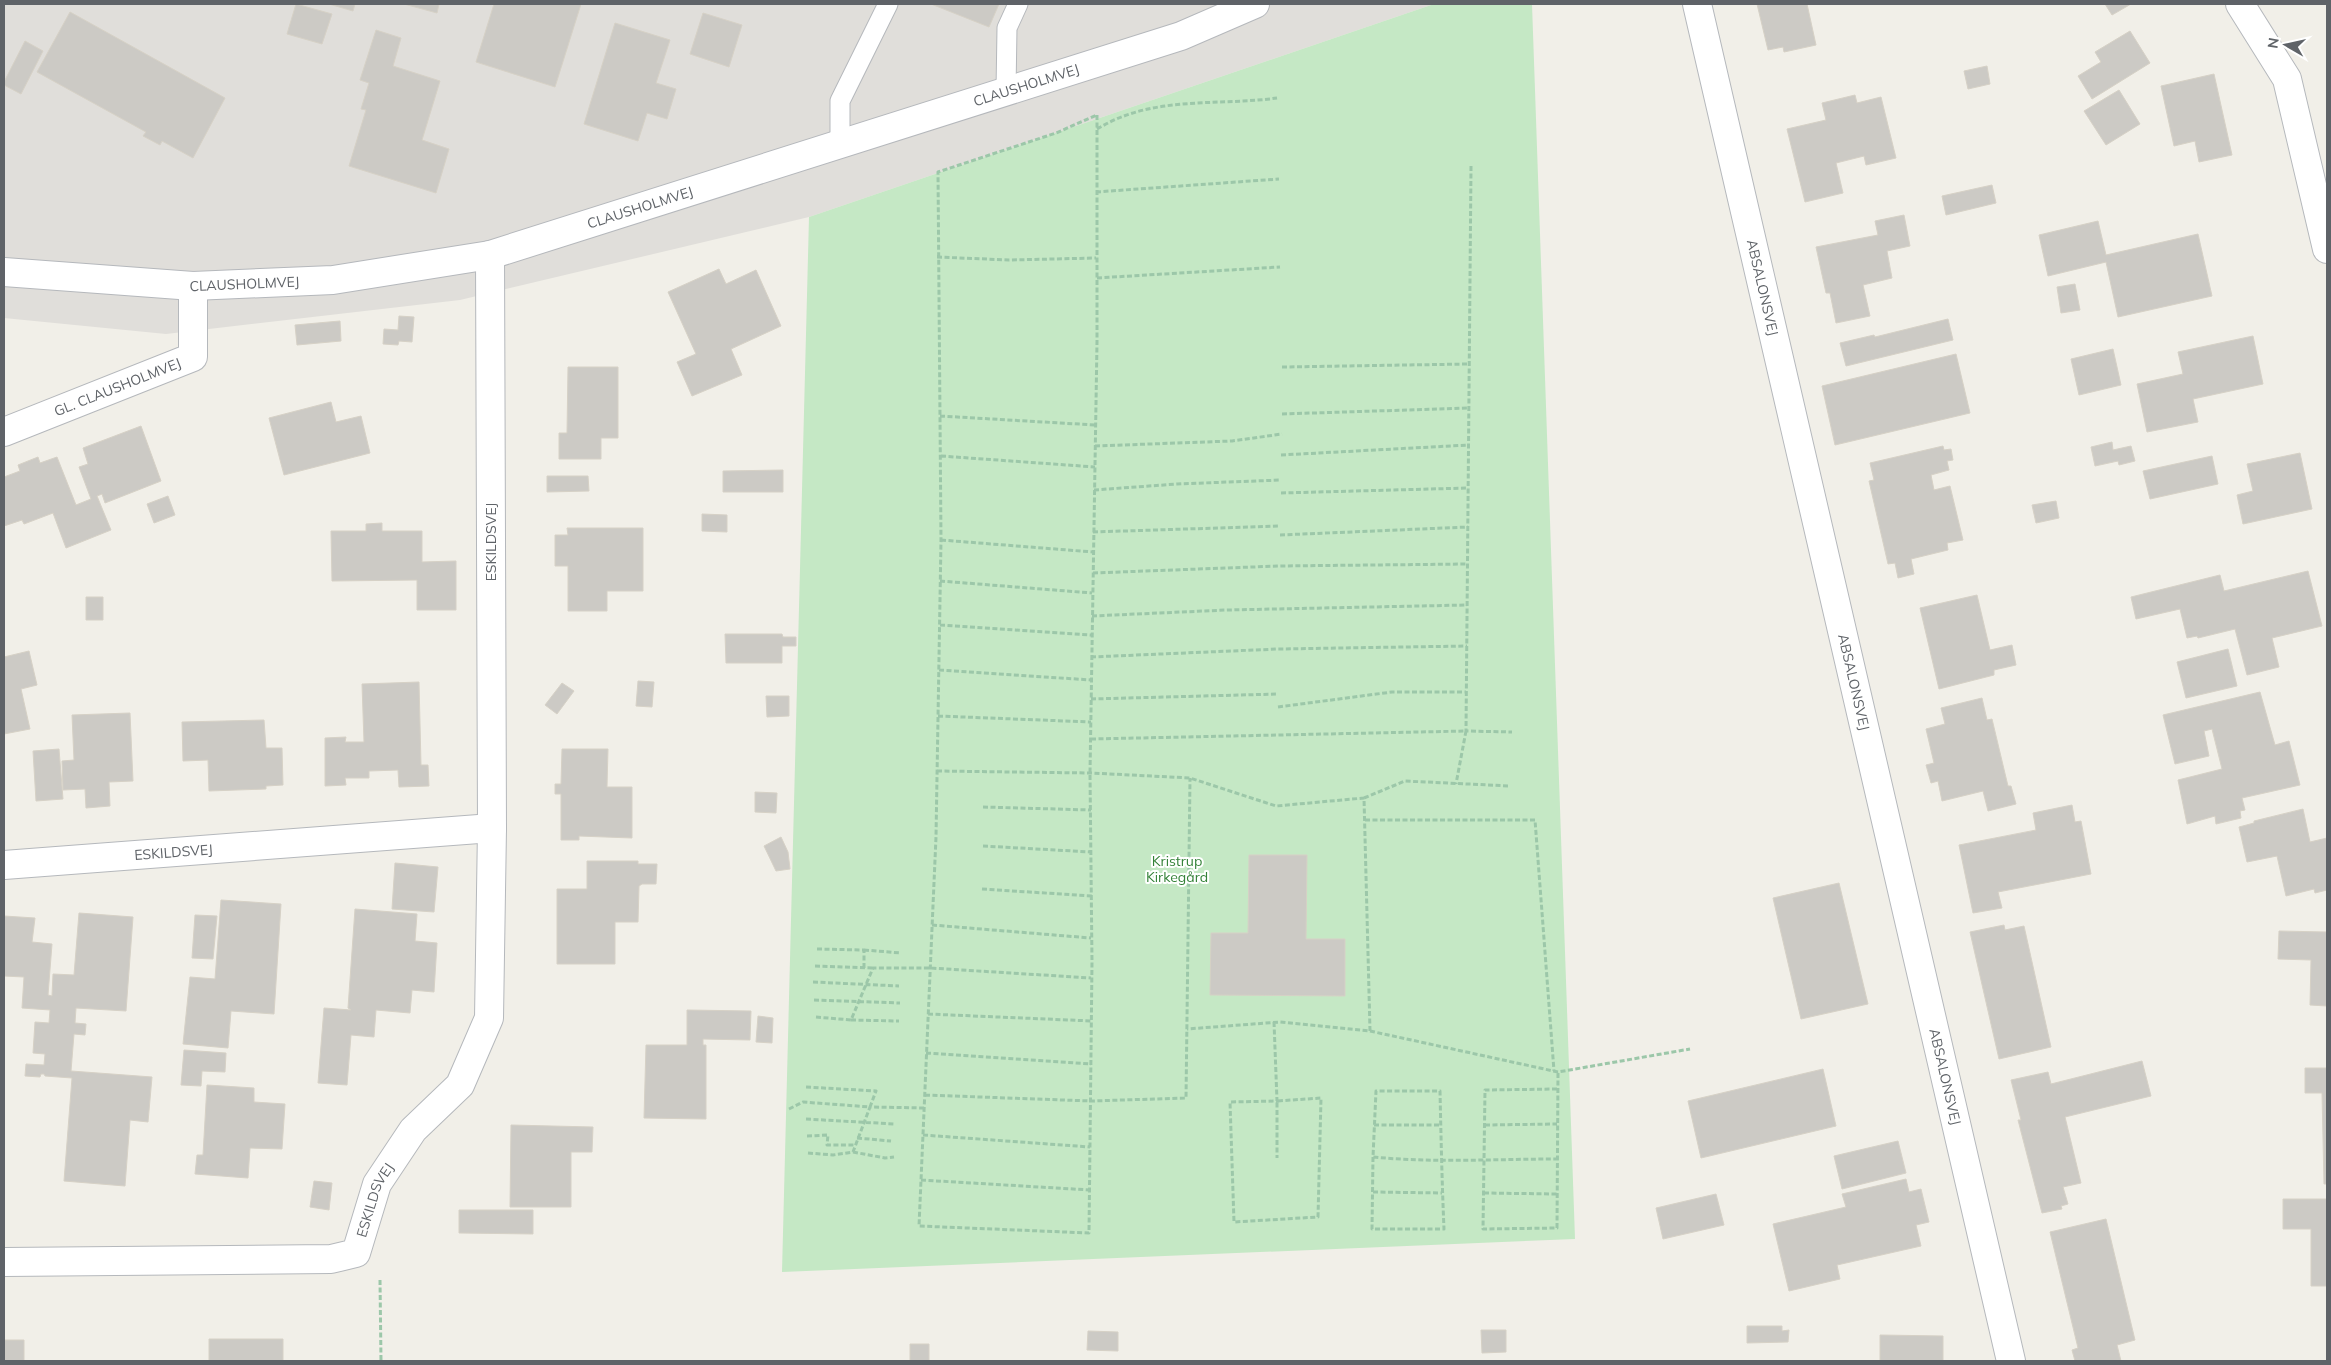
<svg xmlns="http://www.w3.org/2000/svg" width="2331" height="1365" viewBox="0 0 2331 1365" font-family="Mulish,sans-serif">
  <rect width="100%" height="100%" fill="#f1efe8"/>
  <!-- industrial -->
  <path fill="#e0deda" d="M4,4H1434L809,217L460,300L166,334L4,318Z"/>
  <!-- green -->
  <path fill="#c5e8c5" d="M1434,4H1532L1575,1239L782,1272L809,217Z"/>
  <!-- building -->
  <path fill="#cccac5" stroke="#d6d1c6" d="M296,4L332,14L322,44L287,34Z
    M329,4H355L353,11Z
    M404,4H439L437,13Z
    M494,4H581L555,87L476,62Z
    M931,4H999L989,27Z
    M1757,4H1807L1816,45L1784,52L1783,47L1768,50Z
    M2105,4H2131L2112,15Z
    M70,12L225,98L193,158L162,141L160,145L143,136L146,132L37,72Z
    M703,13L742,25L729,67L690,54Z
    M615,23L670,40L656,83L676,89L667,119L647,113L638,141L584,124Z
    M376,30L401,38L393,66L440,81L422,140L449,149L436,193L349,166L366,110L361,109L369,83L360,80Z
    M2130,31L2150,63L2092,99L2078,76L2101,62L2095,52Z
    M25,41L43,51L21,94L4,85V82Z
    M1987,66L1990,84L1968,89L1964,71Z
    M2214,74L2232,155L2199,162L2195,141L2174,146L2161,86Z
    M2119,90L2140,124L2106,145L2084,111Z
    M1855,95L1857,103L1881,97L1896,158L1866,165L1864,156L1836,163L1843,193L1805,202L1787,129L1826,120L1822,103Z
    M1992,185L1996,203L1946,215L1942,196Z
    M1904,215L1910,246L1887,251L1892,278L1863,285L1870,316L1836,323L1830,293H1826L1816,247L1878,235L1875,221Z
    M2098,221L2106,255L2198,234L2212,296L2118,317L2106,262L2048,276L2039,235Z
    M719,269L726,284L756,270L781,326L731,349L742,375L692,396L677,362L696,354L668,292Z
    M2075,284L2080,310L2061,313L2057,287Z
    M399,316L414,317L412,342L399,341L398,345L383,344L384,329L398,330Z
    M1948,319L1953,340L1846,366L1840,343L1874,335L1875,337Z
    M340,321L341,341L297,345L295,325Z
    M2253,336L2263,384L2193,399L2198,422L2147,432L2137,384L2183,374L2178,352Z
    M2113,349L2121,385L2079,395L2071,359Z
    M1956,354L1970,413L1835,445L1822,386Z
    M568,367H618V438H601V459H559V433H567Z
    M331,402L336,422L361,416L370,453L284,475L269,418Z
    M141,426L161,481L105,503L102,494L97,496L111,530L66,548L53,513L24,524L22,520L4,526V477L20,471L18,465L38,457L40,463L57,457L76,505L91,499L79,467L88,464L83,448Z
    M2112,442L2113,450L2131,446L2135,461L2119,465L2118,461L2095,466L2091,447Z
    M1943,446L1944,450L1951,449L1953,460L1947,461L1949,470L1931,475L1934,490L1950,486L1963,540L1947,543L1948,550L1911,559L1914,574L1898,578L1895,563L1888,564L1869,481L1874,480L1870,463Z
    M2300,453L2312,509L2243,524L2237,495L2253,491L2247,464Z
    M2212,456L2218,484L2150,499L2143,471Z
    M783,470V492H723V471Z
    M547,476H588L589,491L547,492Z
    M168,496L175,515L154,523L147,504Z
    M2056,501L2059,518L2036,523L2032,505Z
    M702,514L727,515V532L702,531Z
    M382,523V531H422V562L456,561V610H417V580L332,581L331,531H366V524Z
    M567,528H643V591H607V611H568V566H555V535H568Z
    M2308,571L2322,626L2272,638L2279,667L2247,675L2235,629L2198,638L2197,636L2187,638L2180,609L2136,619L2131,597L2220,575L2224,591Z
    M1977,595L1990,650L2012,645L2016,665L1994,670V675L1939,689L1920,608Z
    M86,597H103V620H86Z
    M725,634H782L783,637H796V646H782V663H726Z
    M2228,649L2237,686L2186,698L2177,662Z
    M29,651L37,685L21,689L30,729L4,734V657Z
    M638,681L654,682L652,707L636,706Z
    M419,682L421,765H428L429,786L399,787L398,770L369,771V778H345L346,785L325,786V738L346,737L345,742H364L362,684Z
    M562,683L574,691L557,714L545,705Z
    M2260,692L2275,745L2289,741L2300,785L2242,798L2245,810L2240,811L2241,818L2216,824L2215,816L2187,824L2178,780L2222,769L2212,729L2204,731L2209,756L2175,764L2163,715Z
    M766,696H789V716L767,717Z
    M1982,698L1987,720L1992,719L2008,786H2011L2016,804L1988,811L1983,791L1942,801L1938,781L1931,783L1926,765L1934,763L1926,729L1945,724L1941,708Z
    M130,713L133,781L109,782L110,806L86,808L85,789L63,790L62,761L74,760L72,715Z
    M264,720L266,748H282L283,785L266,786V789L209,791L208,760L183,761L182,722Z
    M59,749L63,799L36,801L33,751Z
    M562,749H608L607,787H632V838L579,836V840H561V794H555V784H561Z
    M755,792L777,793L776,813L755,812Z
    M2072,805L2075,822L2081,821L2091,874L1998,892L2002,908L1973,913L1959,845L2036,830L2033,813Z
    M2303,809L2310,842L2327,838V890L2315,893L2314,889L2286,896L2277,856L2247,862L2239,827L2254,823V821Z
    M781,837L788,852L790,869L776,871L764,846Z
    M1249,855H1307L1306,939H1345V996L1210,995L1211,933H1248Z
    M587,861H638V864H657L656,884H642L639,886L638,922H615V964H557V889H587Z
    M395,863L438,867L434,912L392,909Z
    M1839,883L1868,1004L1801,1019L1773,898Z
    M221,900L281,904L274,1014L231,1011L228,1048L183,1044L190,977L215,979Z
    M355,909L417,914L415,941L437,943L434,992L412,990L410,1013L376,1010L374,1037L351,1035L347,1085L318,1083L324,1008L351,1010L348,1008Z
    M79,913L133,917L126,1011L76,1008L75,1023L86,1024L85,1035L74,1034L71,1071L152,1077L148,1122L130,1120L125,1186L64,1181L72,1078L45,1076L44,1074H41L40,1077L25,1076L26,1064L44,1065L45,1054L33,1053L35,1022L49,1023L50,1010L22,1008L24,977L4,976V916L35,918L32,942L52,944L48,995L52,996L53,974L74,975Z
    M195,915L217,916L213,959L192,958Z
    M2004,925L2005,930L2024,926L2051,1047L1999,1059L1970,932Z
    M2279,931L2327,932V1006L2310,1005L2311,960L2278,959Z
    M687,1010L751,1011L750,1040L703,1039V1045H706V1119L644,1118L646,1045H687Z
    M758,1016L773,1018L772,1043L756,1042Z
    M184,1050L226,1053L225,1072L202,1071L201,1086L181,1085Z
    M2142,1061L2151,1096L2065,1117L2081,1183L2063,1187L2068,1204L2061,1206L2062,1209L2042,1213L2018,1120H2021L2011,1080L2048,1072L2051,1084Z
    M2305,1068H2327V1184H2324L2322,1093H2305Z
    M1823,1069L1836,1126L1701,1158L1688,1101Z
    M207,1085L254,1088V1102L285,1104L282,1149L250,1148L248,1178L195,1174L197,1155H203Z
    M511,1125L593,1127L592,1152H571V1207H510Z
    M1898,1141L1906,1173L1842,1189L1834,1156Z
    M1906,1179L1909,1192L1921,1189L1929,1222L1916,1225L1921,1246L1837,1265L1840,1279L1789,1291L1773,1224L1846,1207L1842,1194Z
    M314,1181L332,1183L329,1210L310,1207Z
    M1716,1194L1724,1225L1663,1239L1656,1208Z
    M2283,1199H2327V1286H2311V1229H2283Z
    M459,1210H533V1234L459,1233Z
    M2106,1219L2135,1340L2117,1345L2121,1361H2075L2072,1350L2078,1348L2050,1232Z
    M1747,1326H1782V1331L1789,1330L1788,1342L1747,1343Z
    M1481,1330H1506V1352L1482,1353Z
    M1088,1331L1118,1332V1351L1087,1350Z
    M1880,1335L1943,1336V1361H1880Z
    M209,1339H283V1361H209Z
    M4,1340H24V1361H4Z
    M910,1344H929V1361H910Z"/>
  <g fill="none" stroke-linecap="round" stroke-linejoin="round">
    <!-- service casing -->
    <g stroke="#b5b8bc" stroke-width="21">
      <path id="service" d="M1006,91L1007,28L1018,4
        M840,144V101L888,4"/>
    </g>
    <!-- minor casing -->
    <g stroke="#b5b8bc" stroke-width="30">
      <g id="minor">
        <path id="s1" d="M1697,4L2011,1361"/>
        <path d="M2240,4L2287,79L2327,249"/>
        <path id="s2" d="M4,432L193,357V286"/>
        <path id="s3" d="M4,865L492,828"/>
        <path id="s4" d="M4,1262L331,1259L356,1253L377,1184L413,1130L460,1085L489,1018L492,828L490,255"/>
      </g>
    </g>
    <!-- tertiary casing -->
    <g stroke="#b5b8bc" stroke-width="30">
      <g id="tertiary">
        <path id="s5" d="M4,272L193,286L333,280L490,255L1181,36L1255,4"/>
      </g>
    </g>
    <!-- path -->
    <path stroke="#9cc7a9" stroke-width="3" stroke-dasharray="5 2.5" stroke-linecap="butt" d="M1097,115V342L1090,773L1092,962L1089,1233L919,1226L936,837L941,540L938,172L1056,133Z
      M1097,129C1106,124 1115,119 1124,116C1172,98 1227,105 1277,98
      M1471,166L1466,731L1512,732
      M1096,192L1279,179
      M937,257L1009,260L1096,258
      M1097,278L1280,267
      M1282,367L1469,364
      M1282,414L1469,408
      M940,416L1095,425
      M1095,446L1232,441L1282,434
      M1281,455L1469,445
      M941,456L1095,467
      M1094,490L1177,484L1281,480
      M1281,493L1468,488
      M1093,532L1280,526
      M1280,535L1468,527
      M941,540L1093,552
      M1093,573L1279,566L1467,564
      M940,581L1092,593
      M1092,616L1227,610L1467,605
      M940,625L1091,635
      M1091,657L1278,649L1467,646
      M939,670L1091,680
      M1091,699L1278,694
      M1278,707L1392,692H1466
      M938,716L1091,722
      M1091,739L1466,731L1456,784
      M937,771L1090,773L1190,778L1276,806L1364,798L1370,1031L1280,1022L1187,1029
      M1364,798L1405,781L1510,786
      M983,807L1091,810
      M1365,820H1535L1554,1071
      M983,846L1091,852
      M982,889L1092,896
      M932,925L1091,938
      M817,949L864,950V968
      M864,950L901,953
      M815,966L873,968
      M813,982L899,986
      M814,1000L900,1003
      M928,1014L1092,1021
      M816,1017L851,1020L873,968H930L1091,978
      M851,1020L899,1021
      M1274,1022L1277,1101L1230,1102L1234,1222L1318,1217L1321,1098L1277,1101V1158
      M1370,1031L1558,1072L1690,1049
      M926,1053L1091,1064
      M1557,1089L1485,1090L1483,1229L1557,1228L1558,1072
      M925,1095L1091,1101L1186,1098L1190,778
      M789,1109L803,1102L870,1107L876,1091L806,1087
      M806,1119L894,1124
      M1374,1125H1441
      M1485,1125L1557,1124
      M923,1135L1090,1147
      M807,1136L828,1135L827,1145H855
      M857,1138L891,1141
      M853,1152L885,1158L894,1157
      M808,1153L833,1155L853,1152L870,1107L925,1108
      M1373,1157L1372,1229H1444C1442,1183 1441,1137 1440,1091H1376L1373,1157C1434,1163 1496,1159 1557,1159
      M921,1180L1090,1190
      M1373,1192L1442,1193
      M1484,1193L1557,1194
      M380,1280L381,1361"/>
    <!-- service -->
    <use href="#service" stroke="#fff" stroke-width="19"/>
    <!-- minor -->
    <use href="#minor" stroke="#fff" stroke-width="28"/>
    <!-- tertiary -->
    <use href="#tertiary" stroke="#fff" stroke-width="28"/>
  </g>
  <g text-anchor="middle" dominant-baseline="central" stroke-width="4" stroke-linejoin="round" paint-order="stroke">
    <!-- street labels -->
    <g font-size="14" fill="#5f6368" stroke="#fff">
      <text stroke="none"><textPath href="#s5" startOffset="1051">CLAUSHOLMVEJ</textPath></text>
      <text stroke="none"><textPath href="#s5" startOffset="646">CLAUSHOLMVEJ</textPath></text>
      <text stroke="none"><textPath href="#s5" startOffset="241">CLAUSHOLMVEJ</textPath></text>
      <text stroke="none"><textPath href="#s1" startOffset="291">ABSALONSVEJ</textPath></text>
      <text stroke="none"><textPath href="#s2" startOffset="122">GL. CLAUSHOLMVEJ</textPath></text>
      <text transform="translate(491 542) rotate(-90)">ESKILDSVEJ</text>
      <text stroke="none"><textPath href="#s1" startOffset="696">ABSALONSVEJ</textPath></text>
      <text stroke="none"><textPath href="#s3" startOffset="170">ESKILDSVEJ</textPath></text>
      <text stroke="none"><textPath href="#s1" startOffset="1101">ABSALONSVEJ</textPath></text>
      <text stroke="none"><textPath href="#s4" startOffset="409">ESKILDSVEJ</textPath></text>
    </g>
    <!-- park labels -->
    <g font-size="14" fill="#348238" stroke="#fff">
      <text x="1177" y="861">Kristrup<tspan x="1177" dy="16">Kirkegård</tspan></text>
    </g>
  </g>
  <!-- border -->
  <rect width="2331" height="1365" fill="none" stroke="#5f6368" stroke-width="10"/>
  <!-- north arrow -->
  <g transform="translate(2286 45) rotate(279)" stroke="#ffffff" stroke-width="4" paint-order="stroke">
  <path d="M0-4L9 19L0 12L-9 19Z" fill="#5f6368"/>
  <text y="-8" font-size="14" font-weight="bold" text-anchor="middle" fill="#5f6368">N</text>
  </g>
</svg>
